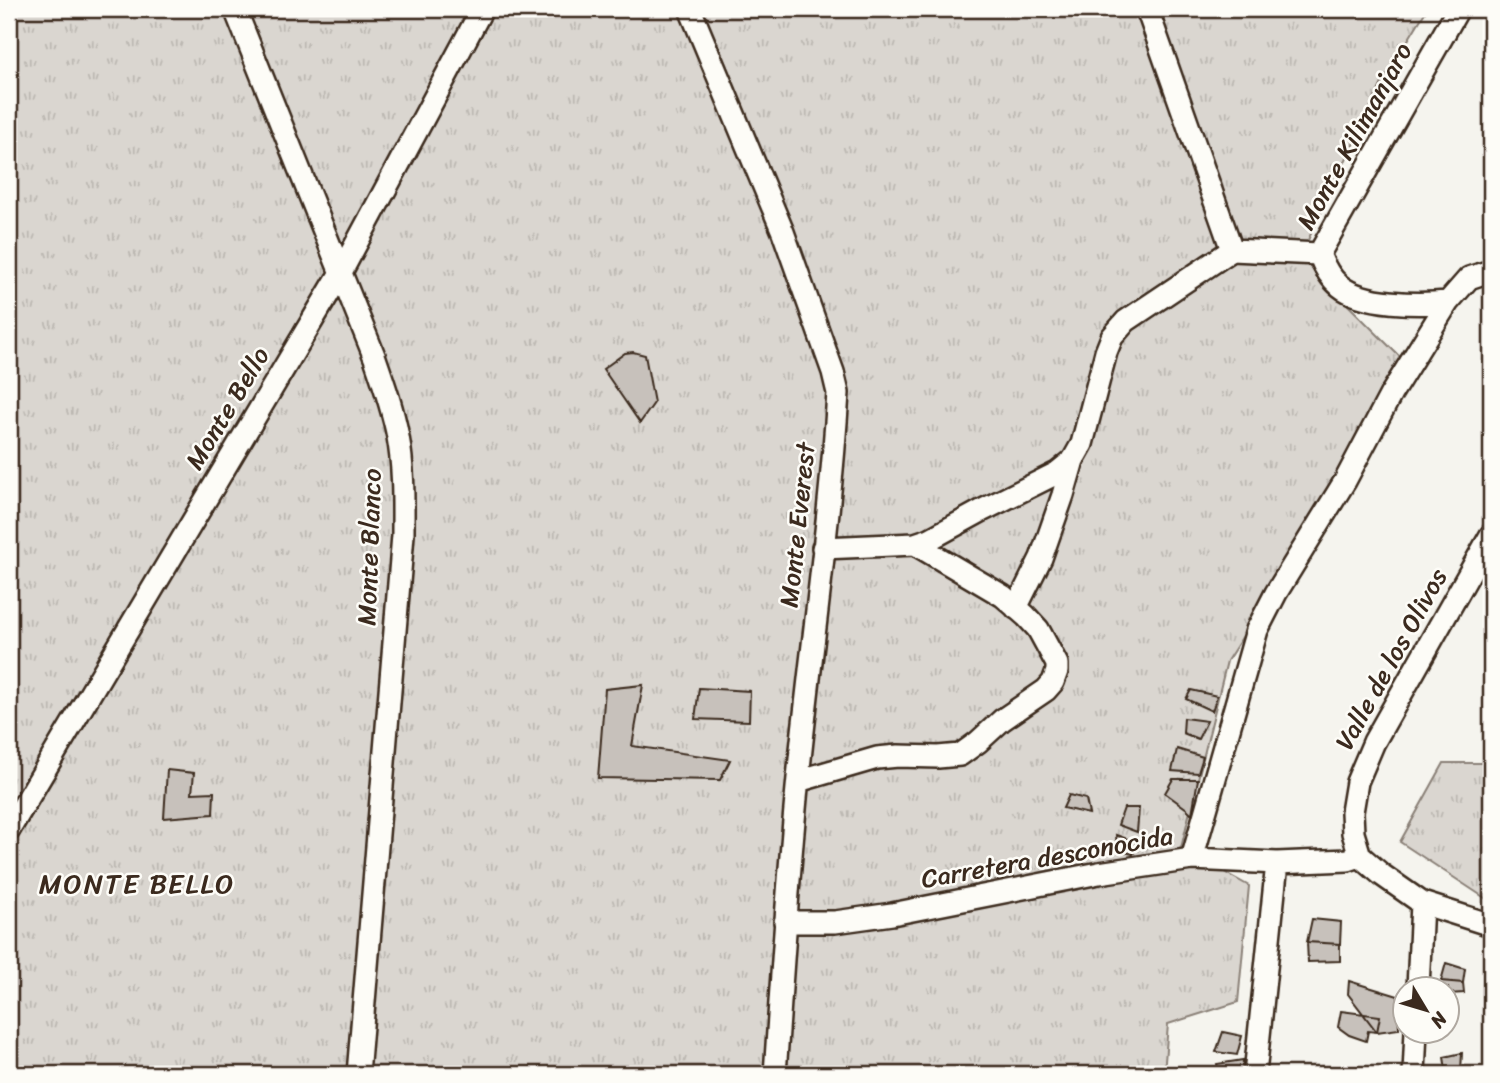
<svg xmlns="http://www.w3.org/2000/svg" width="1500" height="1083" viewBox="0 0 1500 1083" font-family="Sriracha,sans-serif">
  <defs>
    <pattern id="grass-tufts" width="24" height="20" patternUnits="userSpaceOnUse" patternTransform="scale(1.75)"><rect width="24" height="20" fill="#dad6d0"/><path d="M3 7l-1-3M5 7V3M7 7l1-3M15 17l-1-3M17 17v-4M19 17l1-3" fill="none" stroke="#bcb8b2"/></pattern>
  </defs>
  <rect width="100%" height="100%" fill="#f5f4ee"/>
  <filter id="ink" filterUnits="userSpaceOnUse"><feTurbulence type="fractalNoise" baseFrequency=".0143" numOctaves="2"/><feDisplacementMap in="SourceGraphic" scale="14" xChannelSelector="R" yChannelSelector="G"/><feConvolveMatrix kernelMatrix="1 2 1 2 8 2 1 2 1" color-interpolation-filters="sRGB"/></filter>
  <g filter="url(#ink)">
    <!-- grass -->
    <path fill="url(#grass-tufts)" stroke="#8a8077" stroke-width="2" d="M9,9H1427L1383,81L1300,257L1403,360L1330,500L1227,661L1181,848L1249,886L1238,1002L1168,1024L1164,1074H9Z
      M1444,763H1491V902L1400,842Z"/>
    <!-- building -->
    <path fill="#c7c1bb" stroke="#3b2a1e" stroke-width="2" d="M633,352L645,355L654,403L640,423L603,369L625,353Z
      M643,685L632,746L730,760L720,780L598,778L605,689Z
      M699,688L750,691L749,721L695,719Z
      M1191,690L1217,696L1212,711L1186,699Z
      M1184,718L1207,721L1198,739L1183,733Z
      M1177,749L1203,757L1198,773L1172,771Z
      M167,770L194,773L192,793L214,792L213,814L164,818Z
      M1173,779H1198L1192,814L1187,809L1165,793Z
      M1069,795L1086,799L1089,814L1063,808Z
      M1124,808H1139L1137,832L1118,825Z
      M1116,835L1139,843L1133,854L1117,850Z
      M1312,919L1341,922L1340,944L1307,942Z
      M1307,942L1340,944V961L1308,962Z
      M1446,963L1465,969L1463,983L1441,981Z
      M1349,981L1398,996L1399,1029L1377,1032L1348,994Z
      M1441,981L1463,983L1464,993L1448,994V988H1440Z
      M1341,1011L1380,1016L1377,1032L1368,1031L1366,1041L1349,1035L1338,1027Z
      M1223,1032L1242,1036L1237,1055L1216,1052Z
      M1462,1053L1461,1071L1446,1070L1444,1057Z
      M1243,1060L1242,1074H1219L1217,1064Z"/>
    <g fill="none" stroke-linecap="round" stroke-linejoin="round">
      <!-- minor casing -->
      <g stroke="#3b2a1e" stroke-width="26">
        <path id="minor" d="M235,9L375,358C384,384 393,410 398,437C404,469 403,503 403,535L358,1074
          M690,9L783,232L833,372L838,393C830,522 811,650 798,778C788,877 782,975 775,1074
          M1147,9L1232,250
          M1232,250L1319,254
          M1319,254L1458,9
          M1319,254C1324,267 1330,278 1340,286C1363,305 1420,305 1448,302
          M823,548L915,544L930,539L983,510L1057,473L1073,460L1082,444L1106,352L1112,337L1126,321L1232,250
          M1016,608L1041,558L1063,495L1073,460
          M798,781L877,758L898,756L938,757L960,755L978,742L1002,720L1046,690L1053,682L1057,671V664L1038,629L1026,616L1003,596L915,544
          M9,830L340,274L482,9
          M1360,856L1353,833L1352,812L1357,782L1374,742L1491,535
          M1360,856L1382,875L1422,903L1491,925
          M1192,859L1257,630L1276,593L1345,481L1391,394L1448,302L1469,278L1484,273H1491
          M785,922H835L892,914L1099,873L1192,859L1277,863L1348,860L1360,856
          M1418,988L1422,903
          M1255,1074L1277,863
          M1414,1074L1416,1030"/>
      </g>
      <!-- minor -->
      <use href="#minor" stroke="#fdfcf7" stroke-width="21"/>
    </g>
  </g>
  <g text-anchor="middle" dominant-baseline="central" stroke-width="5" stroke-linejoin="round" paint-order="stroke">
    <!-- street labels -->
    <g font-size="26" fill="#3b2a1e" stroke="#fdfcf7">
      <text transform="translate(1354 136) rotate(-61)">Monte Kilimanjaro</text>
      <text transform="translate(227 408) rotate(-59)">Monte Bello</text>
      <text transform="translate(797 525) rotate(-84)">Monte Everest</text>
      <text transform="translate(369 547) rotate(-88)">Monte Blanco</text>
      <text transform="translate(1391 659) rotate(-61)">Valle de los Olivos</text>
      <text transform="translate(1047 857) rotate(-10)">Carretera desconocida</text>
    </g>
    <!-- neighbourhood labels -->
    <g font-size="28" letter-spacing="2" fill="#3b2a1e" stroke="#fdfcf7">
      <text x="137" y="883">MONTE BELLO</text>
    </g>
  </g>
  <!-- margin -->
  <rect width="1500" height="1083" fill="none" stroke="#fdfcf7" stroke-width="35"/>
  <rect x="18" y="18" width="1465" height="1048" fill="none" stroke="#3b2a1e" stroke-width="2.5" filter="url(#ink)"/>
  <!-- north arrow -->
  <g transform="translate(1426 1010) rotate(128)"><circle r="33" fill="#fdfcf7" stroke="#afa8a0" stroke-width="2"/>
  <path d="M0-5L12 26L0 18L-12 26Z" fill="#3b2a1e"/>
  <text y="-10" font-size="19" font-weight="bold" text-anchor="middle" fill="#3b2a1e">N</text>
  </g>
</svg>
